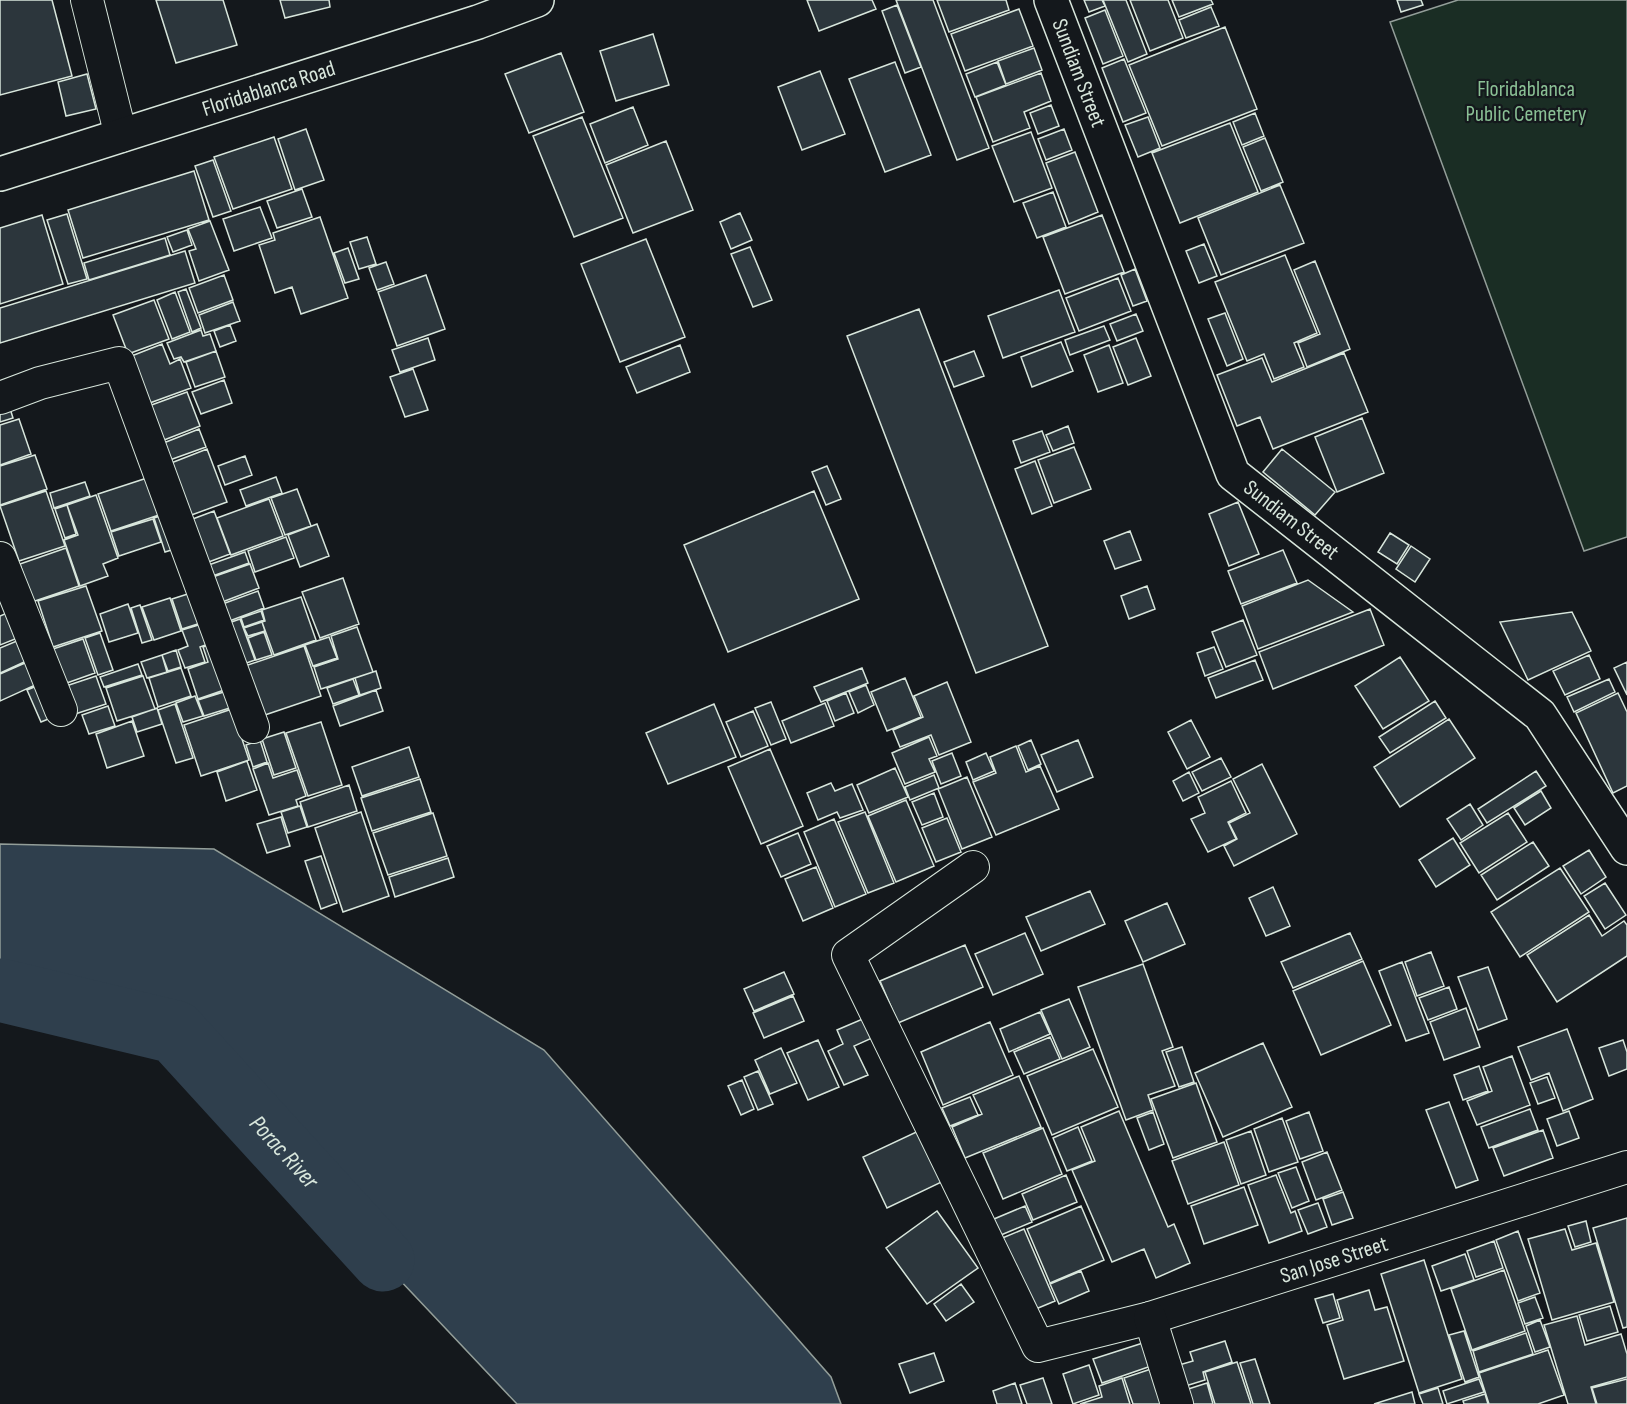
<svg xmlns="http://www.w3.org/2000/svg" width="1627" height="1404" viewBox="0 0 1627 1404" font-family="'Sofia Sans Condensed',sans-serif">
  <rect width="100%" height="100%" fill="#14181c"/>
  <!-- green -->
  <path fill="#1a2d24" stroke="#939e99" stroke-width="1.5" d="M1458,0H1627V537L1584,551L1390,22Z"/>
  <!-- water -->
  <path fill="#2f3f4d" stroke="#939e99" stroke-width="1.5" d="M0,844L214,849L544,1050L831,1377L841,1404H517L379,1258L214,1068L77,997L0,990Z"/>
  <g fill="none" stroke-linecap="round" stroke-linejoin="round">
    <!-- river -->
    <path stroke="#2f3f4d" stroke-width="63" id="s1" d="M0,990L175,1032L383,1260"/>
  </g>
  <!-- building -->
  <path fill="#2c363c" stroke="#d8e6dc" stroke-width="1.5" d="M0,0H52L72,76L0,95Z
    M156,0H223L237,45L176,63Z
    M280,0H329L330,7L285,18Z
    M807,0H872L876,9L819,31Z
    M896,0H933L989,148L957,160Z
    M937,0H1006L1009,10L949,32Z
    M1084,0H1102L1105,6L1089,12Z
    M1103,0H1126L1147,54L1128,62Z
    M1130,0H1168L1183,38L1150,51Z
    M1172,0H1211L1213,4L1179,17Z
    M1397,0H1421L1423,5L1401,12Z
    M897,5L921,67L905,73L882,11Z
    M1211,7L1219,26L1186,38L1179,20Z
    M1019,9L1033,46L965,71L951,34Z
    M1105,10L1123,56L1103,64L1085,18Z
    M1225,27L1257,109L1162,146L1129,65Z
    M653,34L669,85L616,101L600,51Z
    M1034,48L1042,70L1006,84L998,61Z
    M561,53L584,112L529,133L505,74Z
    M1124,59L1146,113L1123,122L1102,68Z
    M895,62L931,155L885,172L849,79Z
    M997,62L1006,85L975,97L966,74Z
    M820,71L845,134L802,150L778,87Z
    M1041,73L1051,101L1024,112L1030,128L993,142L976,97Z
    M87,74L96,109L66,116L58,82Z
    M1051,105L1059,126L1038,134L1030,113Z
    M633,107L648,145L605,163L590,124Z
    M1255,113L1264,136L1242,145L1233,122Z
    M582,117L623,218L574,237L533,136Z
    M1148,117L1160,148L1138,157L1125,125Z
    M1230,123L1258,192L1180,223L1152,153Z
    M306,129L324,180L295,190L278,139Z
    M1064,129L1072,150L1046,160L1038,139Z
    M1031,132L1052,188L1014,202L992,146Z
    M274,137L292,189L233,209L214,157Z
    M1265,138L1283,182L1261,191L1243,147Z
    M666,141L693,210L633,233L606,165Z
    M1075,152L1098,212L1069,224L1046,163Z
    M213,160L231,211L213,217L195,166Z
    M194,171L209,220L83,258L68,210Z
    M1280,185L1304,243L1221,275L1198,218Z
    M302,189L312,217L277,228L267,201Z
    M1053,192L1066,227L1037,238L1023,203Z
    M260,207L272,238L234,251L223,219Z
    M740,213L752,240L731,249L720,222Z
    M67,214L87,279L68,284L47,220Z
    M42,215L63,284L0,304V228Z
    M1102,215L1124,272L1065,294L1043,237Z
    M320,217L348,298L301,314L292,287L275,293L259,245L275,240L273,233Z
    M210,221L229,270L199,281L189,251L196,249L188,229Z
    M187,230L192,245L173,252L167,237Z
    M367,237L376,264L359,269L350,242Z
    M165,238L170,255L89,280L84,263Z
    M646,239L685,337L620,362L581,264Z
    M1204,244L1217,276L1199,283L1186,251Z
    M750,247L772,300L753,307L731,254Z
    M348,248L359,279L345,283L334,253Z
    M185,251L195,283L0,343V308Z
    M1285,255L1317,333L1294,343L1304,367L1274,379L1264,354L1247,361L1215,282Z
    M1315,261L1350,349L1307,367L1298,343L1320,334L1294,270Z
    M386,262L394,284L377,290L369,268Z
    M1135,269L1147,301L1133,306L1121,275Z
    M224,275L233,300L198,313L189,288Z
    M426,275L445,329L397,346L378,292Z
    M1118,278L1131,311L1079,331L1066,298Z
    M186,289L201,328L192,332L178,292Z
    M1059,290L1075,332L1003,358L988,316Z
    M175,292L190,332L172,339L157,300Z
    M154,300L169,339L128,354L113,315Z
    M233,302L240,321L205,333L199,315Z
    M919,309L1048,646L976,673L847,336Z
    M1225,313L1243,359L1227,366L1208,319Z
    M1136,314L1143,331L1117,341L1110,324Z
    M230,325L236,341L220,347L214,331Z
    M1104,326L1110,340L1070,355L1065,340Z
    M201,330L203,336L210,334L216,351L184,362L181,357L174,359L167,343Z
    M428,338L435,360L400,372L392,350Z
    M1136,338L1151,376L1128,385L1113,347Z
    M1061,342L1073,371L1032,387L1021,357Z
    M162,344L170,364L180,359L191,388L147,404L129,357Z
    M680,345L690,372L637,393L626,367Z
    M1109,345L1123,383L1098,392L1084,355Z
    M216,351L225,377L195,387L186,362Z
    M974,351L984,376L954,387L944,362Z
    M1344,353L1368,412L1273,449L1260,417L1237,426L1217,375L1262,358L1272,382Z
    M413,369L428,410L405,417L390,377Z
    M224,380L232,403L201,414L192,392Z
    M187,392L200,426L159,442L146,407Z
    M8,402L13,418L0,422V404Z
    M1362,418L1384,473L1337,492L1315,437Z
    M19,419L31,454L0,465V425Z
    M1068,426L1074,443L1053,451L1046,435Z
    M199,429L206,447L167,461L161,444Z
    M1042,431L1050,452L1021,463L1013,441Z
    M1074,447L1091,489L1054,503L1038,460Z
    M207,449L227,502L186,517L166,465Z
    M1282,449L1335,492L1315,515L1263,472Z
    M35,455L47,489L0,505V466Z
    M245,456L252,475L225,485L218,466Z
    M1035,461L1052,506L1032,514L1015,469Z
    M827,466L841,499L826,505L812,472Z
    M276,477L282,493L246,506L240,490Z
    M147,478L159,515L111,531L98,494Z
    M85,482L90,496L54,508L50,493Z
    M297,489L311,526L285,535L271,498Z
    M46,491L65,546L19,561L0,506Z
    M814,491L859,599L728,652L684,545Z
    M96,495L118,558L103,564L108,576L80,586L64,540L78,535L67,505Z
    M269,499L283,536L231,555L217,518Z
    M1238,502L1259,554L1229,566L1209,514Z
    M67,505L76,534L65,538L55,509Z
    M214,511L230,554L206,563L190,520Z
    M166,514L178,548L165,552L154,518Z
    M153,519L161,542L119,556L111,532Z
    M317,524L329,556L300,567L288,535Z
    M1130,531L1141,560L1115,569L1104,541Z
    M1390,533L1409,545L1397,564L1378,552Z
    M286,537L294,558L255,572L248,551Z
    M1411,546L1430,559L1415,582L1396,569Z
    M66,548L79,586L32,602L20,564Z
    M1283,550L1297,583L1241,604L1228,571Z
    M245,552L249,563L207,578L203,567Z
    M250,564L259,588L217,604L207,579Z
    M343,578L359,624L320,638L302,592Z
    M1308,580L1353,612L1258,649L1242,606Z
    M86,586L102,631L53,647L38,601Z
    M1147,586L1155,609L1129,619L1121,596Z
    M258,591L264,608L224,623L217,606Z
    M194,592L204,622L182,629L172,599Z
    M301,597L316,640L274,655L262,622L265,621L262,610Z
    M170,598L181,631L154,640L142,607Z
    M128,604L138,633L109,642L100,614Z
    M140,605L152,640L142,643L131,608Z
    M1370,609L1384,645L1273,689L1259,652Z
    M14,610L25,635L0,645V616Z
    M261,611L264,620L244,627L241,618Z
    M1572,612L1591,651L1528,680L1500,622Z
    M240,619L255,660L238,666L223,625Z
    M1243,620L1257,655L1226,667L1212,632Z
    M262,622L265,631L248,636L244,628Z
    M205,623L211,643L200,647L205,662L185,668L178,650L188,646L182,630Z
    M357,627L373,672L321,689L314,667L338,659L331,636Z
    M264,632L272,655L256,660L248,638Z
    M100,633L113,670L98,675L85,638Z
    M329,637L337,658L313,666L305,645Z
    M24,638L33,658L0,673V648Z
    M83,639L95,673L64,684L53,649Z
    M212,644L227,689L198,699L188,669L208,662L203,647Z
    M304,646L321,696L259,717L242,667Z
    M1214,647L1223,669L1205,676L1197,653Z
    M176,650L181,667L168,671L162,655Z
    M162,655L167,672L147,678L141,662Z
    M1589,655L1600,679L1565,695L1553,671Z
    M1400,657L1429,701L1383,729L1355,686Z
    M34,659L44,681L0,701V674Z
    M1255,660L1263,680L1216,698L1208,678Z
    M1627,662V695L1614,668Z
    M138,664L142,675L104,687L100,677Z
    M181,668L191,696L158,707L149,678Z
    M862,668L868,683L821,702L814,687Z
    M376,671L381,688L360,695L355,678Z
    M96,676L106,704L69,716L60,688Z
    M143,676L155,709L117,721L106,688Z
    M905,678L921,717L887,731L871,692Z
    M353,679L359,695L333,704L327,688Z
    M1609,679L1615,692L1574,712L1567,697Z
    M947,682L971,742L939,755L931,735L900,747L893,730L923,717L914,696Z
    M44,683L58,715L41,722L27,690Z
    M866,685L874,705L858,713L849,692Z
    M376,690L383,711L340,726L333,706Z
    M227,691L233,707L204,716L198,700Z
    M846,693L854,713L835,721L827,701Z
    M1618,693L1627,712V786L1613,793L1576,713Z
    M195,696L203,716L183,722L176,703Z
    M1435,701L1446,718L1390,753L1379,737Z
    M771,702L786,739L771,745L755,708Z
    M825,703L834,726L791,743L782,721Z
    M175,704L193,758L176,763L158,710Z
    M714,704L736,757L668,784L646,733Z
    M108,706L115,726L89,734L82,715Z
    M157,708L162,724L137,732L132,717Z
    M232,709L249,760L201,776L184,725Z
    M753,711L768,746L741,757L726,722Z
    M1449,719L1475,758L1400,807L1374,767Z
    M1191,720L1210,757L1187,769L1168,732Z
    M132,721L144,756L107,768L96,734Z
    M321,722L342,785L308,796L286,733Z
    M284,732L296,768L274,775L262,739Z
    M929,737L937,756L929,759L935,772L905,784L892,753Z
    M260,740L267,762L253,767L246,745Z
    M1031,740L1041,764L1028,770L1018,746Z
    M1078,740L1093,777L1057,792L1041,755Z
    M1016,746L1026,772L1040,766L1059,809L996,835L973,782L996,773L990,757Z
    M409,747L419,777L362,796L352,767Z
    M770,749L803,826L761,844L728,767Z
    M952,753L961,776L941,784L932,761Z
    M986,753L994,771L973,780L966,762Z
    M1221,758L1231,777L1202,791L1192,772Z
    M247,761L257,790L226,801L217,772Z
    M268,763L273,778L297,770L306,796L296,800L298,806L269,815L253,769Z
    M1262,764L1297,834L1234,866L1224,846L1237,839L1229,823L1250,813L1233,779Z
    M895,768L908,797L869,813L857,785Z
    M1536,771L1546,786L1487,823L1478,809Z
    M1189,772L1199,793L1183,801L1173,781Z
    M934,775L939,788L910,800L905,787Z
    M967,777L992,837L962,849L938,789Z
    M420,779L431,812L372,831L361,798Z
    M1231,781L1246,813L1228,822L1236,839L1208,852L1191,819L1205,813L1198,797Z
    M831,783L835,791L852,784L863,810L840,818L837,812L818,820L807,793Z
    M349,785L357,811L308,827L300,802Z
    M1541,791L1551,808L1525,825L1514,808Z
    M934,793L943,817L922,825L912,802Z
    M906,800L934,866L896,882L868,816Z
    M1470,804L1483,825L1461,840L1447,819Z
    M300,806L307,827L288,833L281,812Z
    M361,812L389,896L343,912L315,828Z
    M865,812L894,883L868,893L838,822Z
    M433,813L447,856L388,875L373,833Z
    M1508,813L1527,842L1479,873L1460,843Z
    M281,817L290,846L267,853L257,824Z
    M947,818L961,852L936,862L922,828Z
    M834,819L866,894L835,907L804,832Z
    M798,833L811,864L781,877L767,846Z
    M1453,838L1470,865L1436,887L1419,860Z
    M1533,842L1549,866L1497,900L1481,875Z
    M1589,850L1606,877L1581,894L1563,866Z
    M321,856L337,903L321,909L305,861Z
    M448,858L454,877L395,897L389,877Z
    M816,867L833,908L803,921L785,879Z
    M1560,868L1589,912L1520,957L1491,912Z
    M1605,883L1626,915L1605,929L1584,896Z
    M1273,887L1290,926L1266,936L1249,898Z
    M1090,891L1105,924L1041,951L1026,917Z
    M1167,903L1185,944L1143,962L1125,921Z
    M1589,915L1602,936L1624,921L1627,925V956L1557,1002L1527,955Z
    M1025,933L1043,974L993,995L975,954Z
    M1350,933L1362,959L1293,988L1281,962Z
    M965,945L983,987L898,1023L880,981Z
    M1431,952L1444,986L1417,996L1405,962Z
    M1363,961L1391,1025L1321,1055L1293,991Z
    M1402,962L1429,1033L1406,1041L1379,971Z
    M1143,964L1173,1047L1162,1051L1175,1086L1148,1095L1153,1110L1126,1120L1078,987Z
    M1488,967L1507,1019L1478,1030L1458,977Z
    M784,972L794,994L754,1011L744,989Z
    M1449,987L1457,1009L1428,1020L1419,998Z
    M793,996L804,1021L764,1038L753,1013Z
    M1069,999L1090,1047L1062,1059L1041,1010Z
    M1466,1008L1480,1047L1444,1060L1430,1022Z
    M1040,1012L1050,1034L1009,1052L1000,1029Z
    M872,1015L881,1034L854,1046L868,1075L844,1085L828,1051L843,1044L837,1030Z
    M990,1022L1013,1075L943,1105L921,1052Z
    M1567,1029L1593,1099L1563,1111L1549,1073L1531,1080L1518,1047Z
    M1050,1037L1060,1059L1024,1074L1014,1052Z
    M818,1040L839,1087L808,1100L787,1053Z
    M1623,1040L1627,1052V1069L1609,1076L1599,1048Z
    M1263,1043L1292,1107L1223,1137L1195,1073Z
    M1182,1047L1194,1082L1179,1087L1166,1052Z
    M781,1048L797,1083L770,1094L755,1060Z
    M1093,1049L1118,1107L1052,1135L1027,1076Z
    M1512,1056L1530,1105L1477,1125L1467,1101L1492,1091L1483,1067Z
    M1479,1066L1488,1091L1463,1100L1454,1075Z
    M758,1071L773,1104L758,1110L744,1077Z
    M1019,1076L1041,1127L965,1158L952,1127L982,1114L973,1095Z
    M1547,1077L1555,1098L1538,1104L1530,1083Z
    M742,1080L754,1109L741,1115L728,1086Z
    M1196,1083L1217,1142L1173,1158L1151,1099Z
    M970,1097L978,1115L950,1126L942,1108Z
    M1449,1102L1478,1180L1456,1188L1426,1110Z
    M1530,1109L1538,1130L1489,1148L1481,1127Z
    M1119,1111L1168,1227L1174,1224L1190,1263L1156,1278L1144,1249L1112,1262L1072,1170L1095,1161L1081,1127Z
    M1569,1111L1579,1138L1557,1146L1547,1119Z
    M1153,1112L1164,1144L1149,1150L1137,1118Z
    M1309,1112L1323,1151L1300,1159L1286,1121Z
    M1282,1118L1298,1162L1269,1172L1254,1129Z
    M927,1127L950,1178L887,1208L863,1157Z
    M1078,1127L1092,1161L1067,1171L1053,1138Z
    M1043,1128L1062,1174L1003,1199L983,1153Z
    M1543,1130L1553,1158L1504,1176L1493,1148Z
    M1251,1131L1266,1175L1241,1184L1226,1140Z
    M1224,1142L1239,1185L1188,1204L1172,1161Z
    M1327,1152L1342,1190L1316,1200L1302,1162Z
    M1296,1167L1309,1201L1292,1208L1278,1173Z
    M1066,1175L1077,1202L1033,1220L1022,1194Z
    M1276,1175L1291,1213L1295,1211L1302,1231L1269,1243L1248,1185Z
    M1244,1187L1258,1225L1204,1244L1191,1206Z
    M1343,1192L1353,1218L1332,1225L1323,1199Z
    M1318,1203L1327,1227L1308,1234L1298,1210Z
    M1025,1206L1032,1222L1001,1235L994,1219Z
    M1081,1206L1104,1260L1050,1283L1027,1229Z
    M937,1211L978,1268L927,1304L886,1248Z
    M1627,1218V1327L1623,1328L1593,1228Z
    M1586,1221L1591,1242L1575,1247L1568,1226Z
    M1024,1229L1055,1301L1031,1311L1000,1239Z
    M1565,1229L1572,1250L1596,1243L1614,1302L1552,1320L1528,1239Z
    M1518,1231L1540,1293L1518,1301L1496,1240Z
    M1494,1241L1503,1268L1476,1277L1467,1251Z
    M1465,1254L1474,1280L1441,1291L1432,1266Z
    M1424,1260L1462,1379L1419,1393L1381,1274Z
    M1504,1270L1525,1331L1472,1350L1451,1289Z
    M1081,1271L1089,1291L1059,1304L1050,1284Z
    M961,1284L974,1302L946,1321L934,1304Z
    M1369,1290L1375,1310L1387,1307L1404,1361L1344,1379L1327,1325L1343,1320L1337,1300Z
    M1333,1294L1340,1318L1323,1323L1315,1299Z
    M1535,1297L1543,1318L1525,1324L1518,1303Z
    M1610,1306L1618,1332L1587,1341L1579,1315Z
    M1577,1316L1585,1345L1621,1334L1627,1354V1377L1591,1387L1596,1404H1568L1544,1325Z
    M1540,1320L1550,1347L1535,1352L1526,1326Z
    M1464,1331L1479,1377L1465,1382L1449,1335Z
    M1526,1333L1533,1354L1479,1372L1473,1351Z
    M1225,1341L1232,1362L1203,1372L1205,1380L1179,1388L1172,1367L1193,1361L1190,1352Z
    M1146,1342L1154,1365L1102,1383L1093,1359Z
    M1548,1350L1564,1395L1538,1404H1489L1479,1373Z
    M934,1353L944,1381L910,1393L899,1364Z
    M1255,1359L1270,1404H1253L1240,1363Z
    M1237,1362L1251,1404H1215L1205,1372Z
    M1089,1365L1099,1395L1073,1404L1063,1374Z
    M1154,1368L1166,1404H1133L1124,1378Z
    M1043,1378L1052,1404H1027L1020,1385Z
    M1122,1378L1130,1404H1080L1102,1397L1099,1386Z
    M1479,1379L1484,1392L1447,1404L1443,1391Z
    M1627,1379V1404H1597L1592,1388Z
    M1015,1383L1022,1404H997L993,1391Z
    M1207,1383L1213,1404H1186L1182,1391Z
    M1438,1388L1443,1404H1423L1419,1394Z
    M1412,1392L1415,1404H1374Z
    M1485,1394L1488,1404H1464L1463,1401Z"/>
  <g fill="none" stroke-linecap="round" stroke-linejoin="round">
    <!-- street casing -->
    <g stroke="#d8e6dc" stroke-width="34">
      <g id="street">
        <path d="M87,0L121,136"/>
        <path d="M0,398L40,383L119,363L253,727"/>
        <path d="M0,558L61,710"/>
        <path id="s2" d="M973,867L848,955L1038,1346L1150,1318L1627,1167"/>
        <path d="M1150,1318L1177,1404"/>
      </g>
    </g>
    <!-- secondary casing -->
    <g stroke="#d8e6dc" stroke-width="36">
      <g id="secondary">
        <path id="s3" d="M1051,0L1233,474L1540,715L1627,848"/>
      </g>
    </g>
    <!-- primary casing -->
    <g stroke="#d8e6dc" stroke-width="36">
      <g id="primary">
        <path id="s4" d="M0,174L478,22L537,0"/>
      </g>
    </g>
    <!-- street -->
    <use href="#street" stroke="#14181c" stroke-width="32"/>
    <!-- secondary -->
    <use href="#secondary" stroke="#14181c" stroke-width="33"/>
    <!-- primary -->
    <use href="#primary" stroke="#14181c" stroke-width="33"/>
  </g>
  <g text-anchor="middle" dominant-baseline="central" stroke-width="4.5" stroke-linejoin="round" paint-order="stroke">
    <!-- street labels -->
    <g font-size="22" fill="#d8e6dc" stroke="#14181c">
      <text stroke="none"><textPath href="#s3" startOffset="78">Sundiam Street</textPath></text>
      <text stroke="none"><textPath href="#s4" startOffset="282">Floridablanca Road</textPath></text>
      <text stroke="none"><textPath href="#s3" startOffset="582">Sundiam Street</textPath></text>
      <text stroke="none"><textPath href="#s2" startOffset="896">San Jose Street</textPath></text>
    </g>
    <!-- park labels -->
    <g font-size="22" fill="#8ac095" stroke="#14181c">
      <text x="1526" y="89">Floridablanca<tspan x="1526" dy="25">Public Cemetery</tspan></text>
    </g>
    <!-- water labels -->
    <g font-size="24" font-style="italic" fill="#d8e6dc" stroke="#14181c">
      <text stroke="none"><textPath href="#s1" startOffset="342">Porac River</textPath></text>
    </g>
  </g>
</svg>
